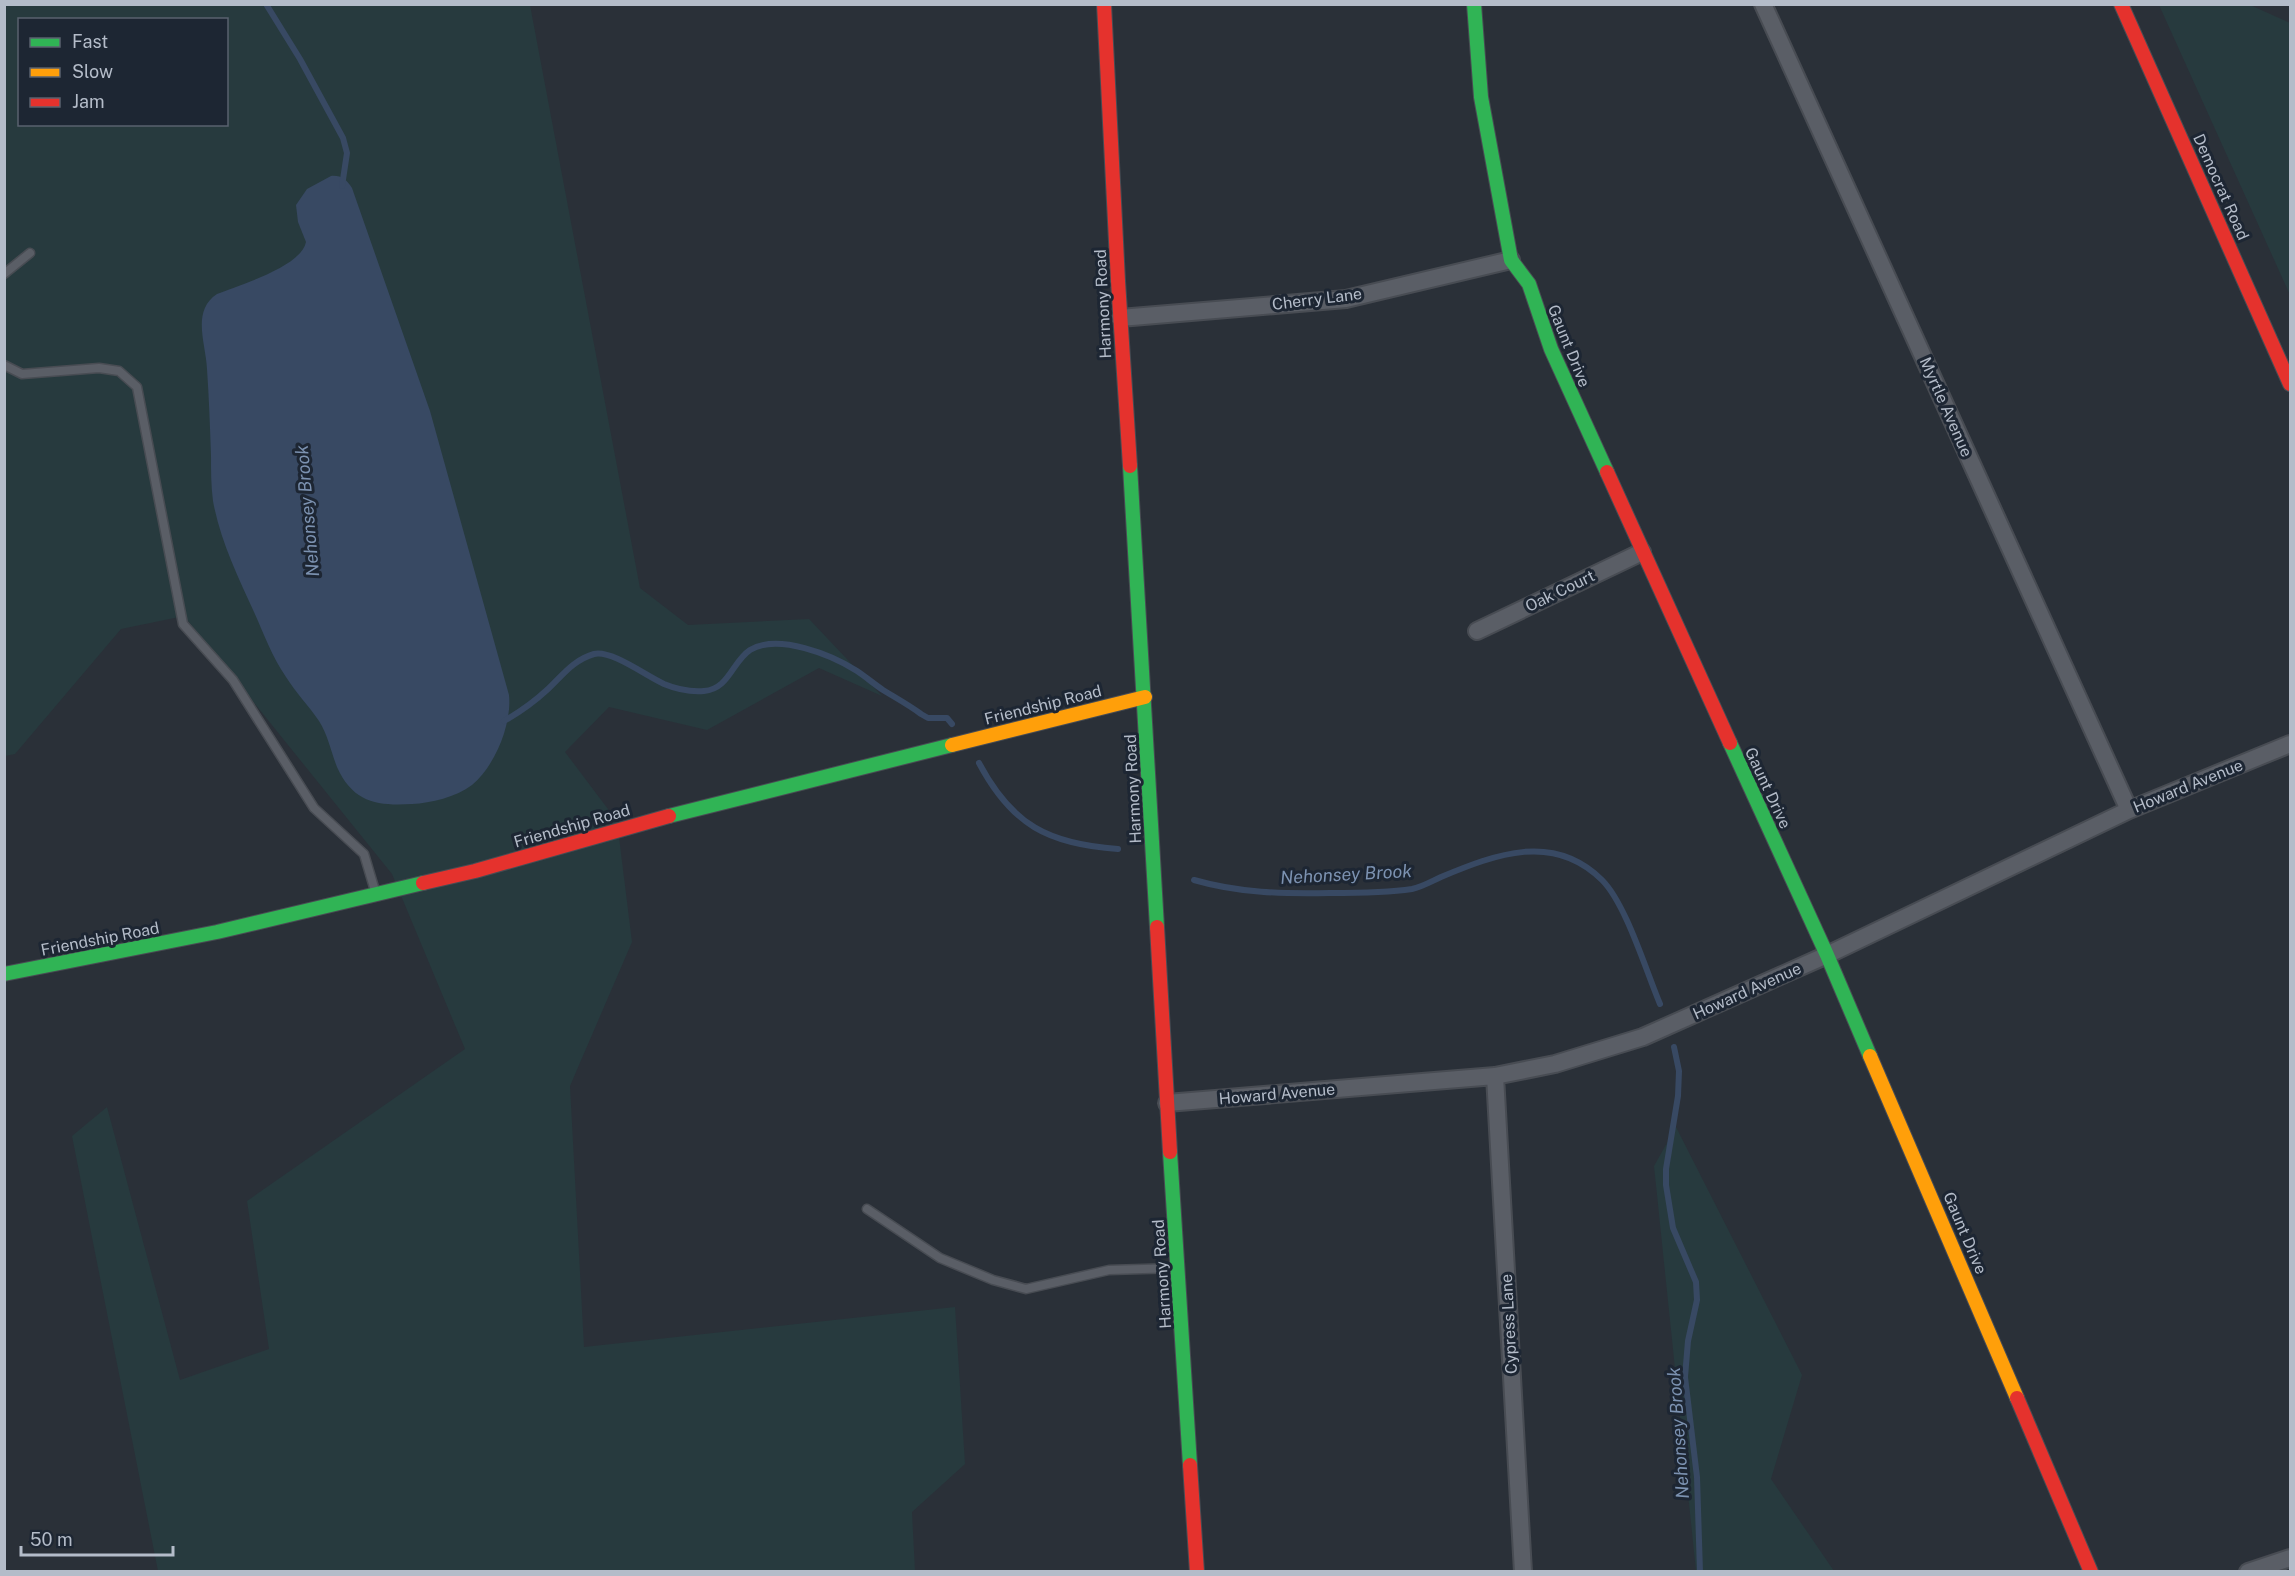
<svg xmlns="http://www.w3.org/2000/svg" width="2295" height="1576" viewBox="0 0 2295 1576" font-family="'Public Sans',sans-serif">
  <rect width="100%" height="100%" fill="#2a3038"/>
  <!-- green -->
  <path fill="#273a3e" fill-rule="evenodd" d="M5,5H530L640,588L688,625L809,619L882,696L819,668L707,730L609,707L565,752L617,821L632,942L570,1086L584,1347L955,1307L965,1464L912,1512L915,1571H158L72,1136L107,1107L180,1380L269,1349L247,1201L465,1049L392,874L184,616L121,629L15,754L5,756ZM20,20H226V124H20Z
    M2159,5H2250L2290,23V295Z
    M1676,1127L1802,1375L1771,1479L1834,1571H1696L1654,1166Z"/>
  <!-- water -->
  <path fill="#384963" d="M331,176C341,175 347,180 352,188L430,411L509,695C512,724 495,766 472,785C456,797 431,803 412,804C378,806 353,803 337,767C331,752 328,735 319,721C309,706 296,693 286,677C272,657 264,634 254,612C238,577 220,540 213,501C211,486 211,471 211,456C210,427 209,398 207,369C206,344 191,311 217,294C239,285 301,267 306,242L298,222L296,205L307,189Z"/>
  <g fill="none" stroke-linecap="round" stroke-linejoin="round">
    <!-- stream -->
    <path stroke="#384963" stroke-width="6" d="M266,4L300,59L343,138L347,153L342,186
      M504,721C520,712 534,702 548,689C562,676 573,660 594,654C612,650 646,676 664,684C676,689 691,692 704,691C729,689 732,662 750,650C778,633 832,655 857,671C866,677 874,684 883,690C896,698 909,705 921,714L928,718H947L952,724
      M979,763C1012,825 1048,844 1118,849
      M1194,880C1239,893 1283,894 1330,893C1357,893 1385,893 1412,889C1422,887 1432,881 1441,877C1496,854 1554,832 1602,880C1626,904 1646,971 1660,1004
      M1674,1047L1679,1071L1678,1096L1666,1169V1185L1673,1228L1696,1282L1697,1300L1688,1341L1685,1377L1697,1477L1700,1572"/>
    <!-- lane casing -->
    <g stroke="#484c53" stroke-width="11">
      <path id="lane" d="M4,274L30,253
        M4,365L22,374L99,368L119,371L137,387L183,624L233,680L314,808L364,854L376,894
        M867,1209L940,1258L993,1280L1026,1289L1109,1270L1177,1268"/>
    </g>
    <!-- street casing -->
    <g stroke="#484c53" stroke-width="20">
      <path id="street" d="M1763,4L2129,810
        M1120,318L1346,299L1511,260
        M1477,631L1642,552
        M1495,1076L1523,1572
        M1167,1103L1495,1076L1555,1064L1643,1037L1827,955L2129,810L2290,744
        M2248,1572L2290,1558"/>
    </g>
    <!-- fast casing -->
    <g stroke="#484c53" stroke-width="16">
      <path id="fast" d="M1474,4L1481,97L1511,260L1529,284L1551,349L1607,472
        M1130,466L1157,927
        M1730,743L1827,955L1870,1056
        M669,816L952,745
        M4,974L217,932L423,883
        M1170,1152L1190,1465"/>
    </g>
    <!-- slow casing -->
    <g stroke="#484c53" stroke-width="16">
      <path id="slow" d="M952,745L1145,697
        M1870,1056L2017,1398"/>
    </g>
    <!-- jam casing -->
    <g stroke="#484c53" stroke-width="16">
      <path id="jam" d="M1104,4L1118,281L1130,466
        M2121,4L2290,384
        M1607,472L1730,743
        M423,883L475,871L669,816
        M1157,927L1170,1152
        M2017,1398L2091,1572
        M1190,1465L1197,1572"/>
    </g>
    <!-- lane -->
    <use href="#lane" stroke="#5a5e66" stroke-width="8"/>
    <!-- street -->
    <use href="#street" stroke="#5a5e66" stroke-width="16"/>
    <!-- fast -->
    <use href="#fast" stroke="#30b455" stroke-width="14"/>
    <!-- slow -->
    <use href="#slow" stroke="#ff9f0a" stroke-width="14"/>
    <!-- jam -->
    <use href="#jam" stroke="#e5322d" stroke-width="14"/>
  </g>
  <g text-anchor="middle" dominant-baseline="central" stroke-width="6" stroke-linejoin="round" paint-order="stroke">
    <!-- street labels -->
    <g font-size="16" fill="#b4bcc9" stroke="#1d2633">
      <text transform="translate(2221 187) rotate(66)">Democrat Road</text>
      <text transform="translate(1317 299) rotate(-7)">Cherry Lane</text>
      <text transform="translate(1103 304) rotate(-93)">Harmony Road</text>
      <text transform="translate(1569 346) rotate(68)">Gaunt Drive</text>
      <text transform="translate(1946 407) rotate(66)">Myrtle Avenue</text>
      <text transform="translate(1560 591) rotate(-26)">Oak Court</text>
      <text transform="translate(1043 705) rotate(-14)">Friendship Road</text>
      <text transform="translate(2188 786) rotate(-22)">Howard Avenue</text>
      <text transform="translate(1768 788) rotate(65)">Gaunt Drive</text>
      <text transform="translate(1133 789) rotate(-93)">Harmony Road</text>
      <text transform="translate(572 826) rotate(-16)">Friendship Road</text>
      <text transform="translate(100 939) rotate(-11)">Friendship Road</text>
      <text transform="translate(1747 991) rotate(-24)">Howard Avenue</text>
      <text transform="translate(1277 1094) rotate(-5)">Howard Avenue</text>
      <text transform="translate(1965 1233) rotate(67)">Gaunt Drive</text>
      <text transform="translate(1162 1274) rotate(-94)">Harmony Road</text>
      <text transform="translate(1509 1324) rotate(-93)">Cypress Lane</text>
    </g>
    <!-- water labels -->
    <g font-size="18" font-style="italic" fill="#7c92b1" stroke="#1d2633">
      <text transform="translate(307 511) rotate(-95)">Nehonsey Brook</text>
      <text transform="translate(1346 874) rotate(-3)">Nehonsey Brook</text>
      <text transform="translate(1678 1433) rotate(-94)">Nehonsey Brook</text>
    </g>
  </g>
  <!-- border -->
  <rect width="2295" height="1576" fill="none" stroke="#b4bcc9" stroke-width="12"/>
  <!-- legend -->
  <rect x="18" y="18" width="210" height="108" fill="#1d2633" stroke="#59626f" stroke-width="1.5"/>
  <rect x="30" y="38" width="30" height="9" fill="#30b455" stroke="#59626f" stroke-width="1.5"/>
  <text x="72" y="48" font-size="18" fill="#b4bcc9">Fast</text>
  <rect x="30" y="68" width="30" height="9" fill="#ff9f0a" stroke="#59626f" stroke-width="1.5"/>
  <text x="72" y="78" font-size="18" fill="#b4bcc9">Slow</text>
  <rect x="30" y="98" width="30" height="9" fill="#e5322d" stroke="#59626f" stroke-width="1.5"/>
  <text x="72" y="108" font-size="18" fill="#b4bcc9">Jam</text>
  <!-- scale -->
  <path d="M21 1546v9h152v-9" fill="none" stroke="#b4bcc9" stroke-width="3"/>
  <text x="30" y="1546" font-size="18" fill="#b4bcc9" stroke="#1d2633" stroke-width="4.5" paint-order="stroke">50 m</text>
</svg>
